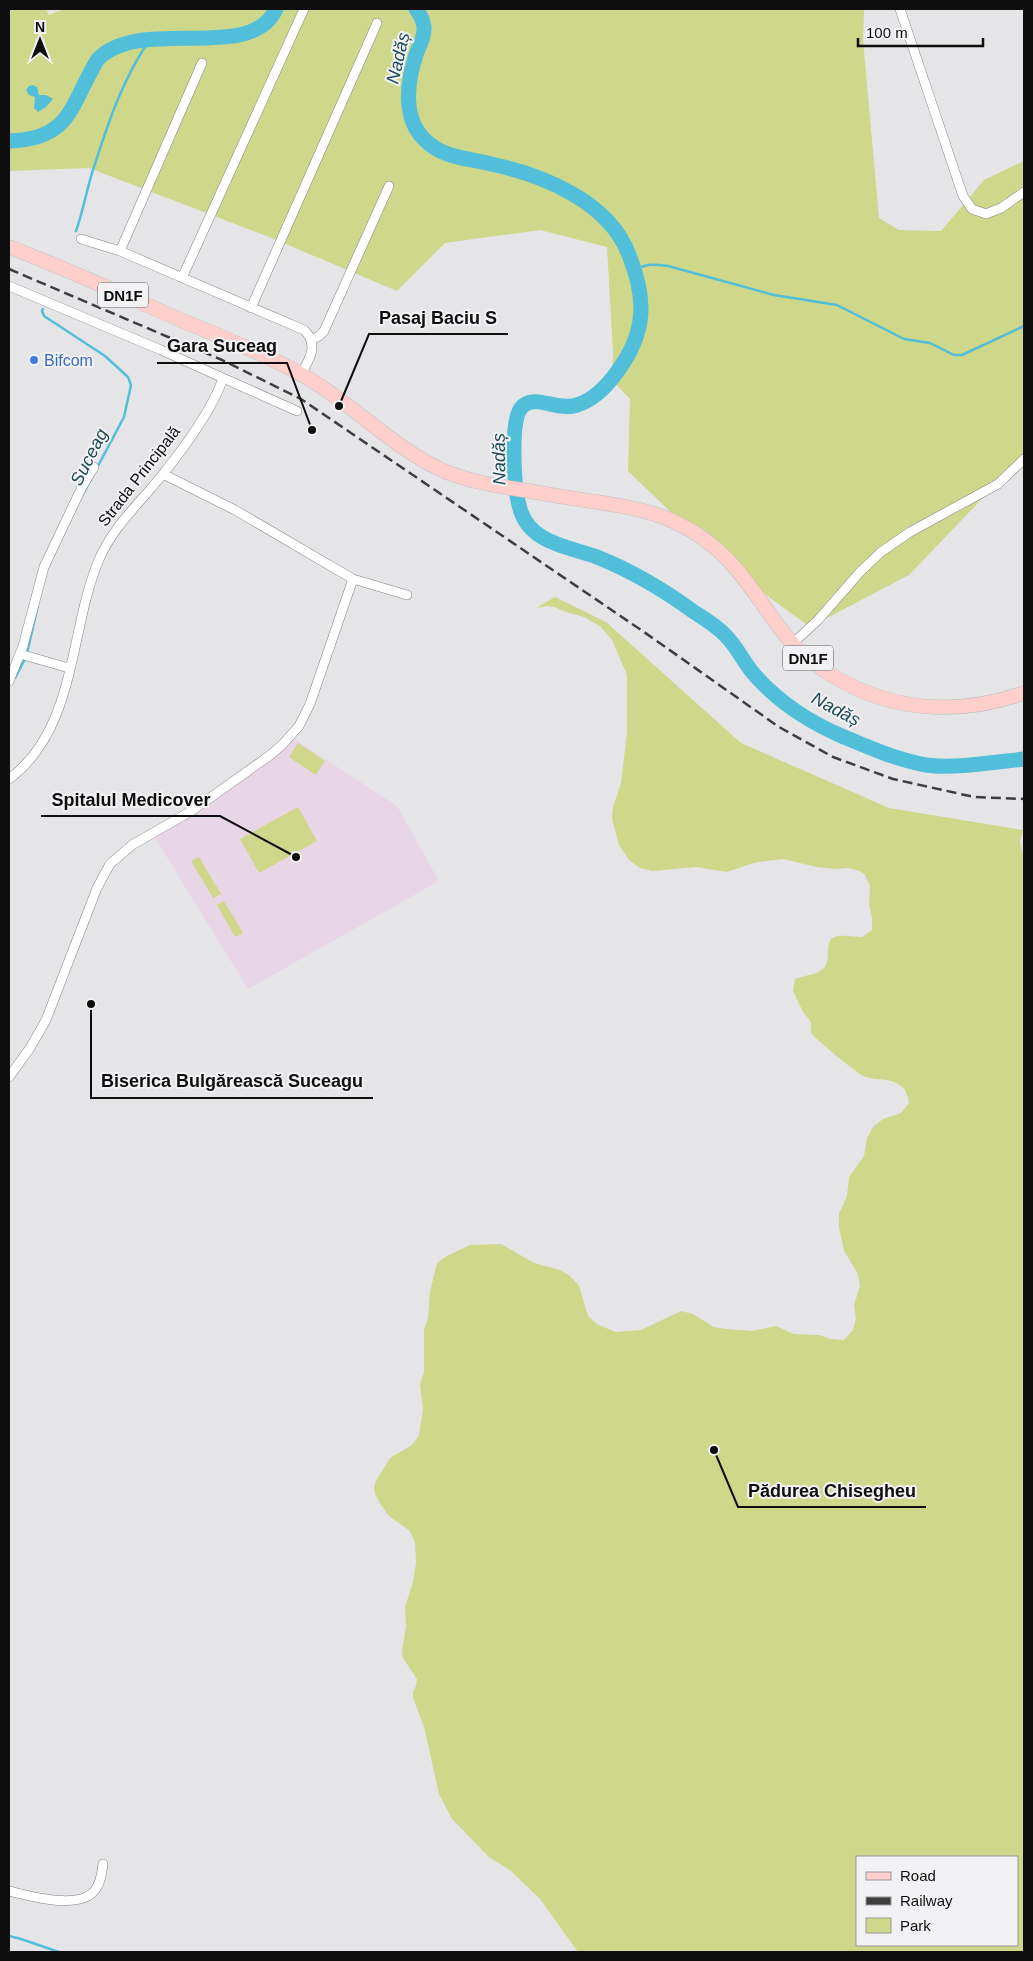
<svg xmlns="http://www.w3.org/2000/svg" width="1033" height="1961" viewBox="0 0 1033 1961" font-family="Helvetica,sans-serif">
  <rect width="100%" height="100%" fill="#e5e5e8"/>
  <!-- medical -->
  <path fill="#e8d5e5" d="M290,736L397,806L439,881L248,989L152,833L178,820Z"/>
  <!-- green -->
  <path fill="#ced78a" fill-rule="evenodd" d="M9,9H46L49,15L64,9H864L863,40L879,218L899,230L941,231L984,180L1024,161V455L909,575L810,627L729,568L628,471L630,399L612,380L613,352L607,247L540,230L445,243L397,291L269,237L89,168L9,171Z
    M555,597L606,622L741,743L889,808L1023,830L1020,842L1024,859V1952H578L540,1899L511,1871L489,1857L452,1819L439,1794L424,1727L413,1698V1691L416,1686L417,1679L403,1658L402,1651L406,1627L405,1607L413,1582L416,1563L415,1543L410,1531L389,1516L381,1505L375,1494L374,1487L376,1481L390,1458L412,1445L419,1435L423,1410L420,1384L424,1372V1330L428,1318L430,1292L437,1263L447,1256L470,1245L501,1244L534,1263L560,1270L570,1276L579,1286L588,1316L597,1324L615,1332L641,1330L681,1311L693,1314L714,1327L727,1329L752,1331L776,1326L794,1334L819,1335L831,1339L844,1340L853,1330L856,1318L854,1305L860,1286L858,1274L844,1251L839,1227V1214L847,1196L849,1177L864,1156L867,1138L873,1127L883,1119L901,1113L909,1103C908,1096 906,1090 901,1086C890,1077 875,1081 863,1076C857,1073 814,1038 812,1034C810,1030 811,1026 811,1022L803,1012L793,991L795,979C804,975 816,976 824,968C833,958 821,938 839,936C846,935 855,937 862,937L872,930V917L869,905L870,886L865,875L860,871L848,868L835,869L817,867L783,859L757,862L727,872L696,867L652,871L640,868L629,860L619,845L612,819L613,807L621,783L627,733V675L612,640L600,626L584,617L566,612L554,607L548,606L536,608ZM1017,1857V1945H857V1857Z
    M298,743L325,761L316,775L289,757Z
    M298,807L317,841L259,873L240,839Z
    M199,857L221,894L213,898L191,861Z
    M224,901L243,933L235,937L217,905Z"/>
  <!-- water -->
  <path fill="#51bfd9" d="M33,85L37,87L39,95H46L53,99L46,107L38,112L34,108L35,97L29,95L26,90L29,86Z"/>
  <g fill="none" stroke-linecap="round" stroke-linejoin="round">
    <!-- stream -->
    <path stroke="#51bfd9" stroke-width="2.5" d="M76,231C84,209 87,186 95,164C109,120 124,76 151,38
      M634,271C646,263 654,264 668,266L774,295L837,305L904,339L930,343L954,355H962L1024,326
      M43,309L42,311L44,316L105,356L128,377L131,385L124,417L82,496
      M27,653L38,605
      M15,678L25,659
      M9,1936L21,1939L59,1952"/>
    <!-- river -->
    <path stroke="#51bfd9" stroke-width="15" d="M416,9C420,14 423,20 424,27C425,38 418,47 415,58C407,84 403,118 424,139C442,158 467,158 491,164C542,175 609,201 629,255C647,300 646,333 617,372C607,386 593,400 577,405C556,412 534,392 521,408C510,422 514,487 519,505C527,543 567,546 597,557C632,571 664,590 694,612C705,619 717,626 726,636C737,647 743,661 753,673C777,701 811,723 844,737C870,748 898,760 926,765C952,769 996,762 1024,759
      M9,141C73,139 70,104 98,59C142,15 251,64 276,9"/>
    <!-- minor casing -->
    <g stroke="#838386" stroke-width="10">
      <path id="minor" d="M900,9L963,196L972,209L986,214L1001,208L1024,192
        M81,239L120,251L304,330C319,344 310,359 301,374
        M120,251L202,63
        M182,278L304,9
        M9,286L161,350L223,378C213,409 183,449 163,474C140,503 112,527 98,562C69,633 76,730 9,779
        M251,308L377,23
        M311,340L319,336L324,331L389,186
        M223,378L297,411
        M163,474L235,510L353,579L407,595
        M792,644L818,620L860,572L881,552L910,532L998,484L1024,459
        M20,654L69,668
        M9,681L23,646L44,567L82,487L94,467
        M9,1077L30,1048L46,1020L97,888L110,864L132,845L193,810L269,756L282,745L299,726L310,704L353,579
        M9,1891C31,1896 84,1912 97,1887C101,1881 102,1871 103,1864"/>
    </g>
    <!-- primary casing -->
    <g stroke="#c0c0c1" stroke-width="15">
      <path id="primary" d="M9,247C65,268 119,293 174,317C218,336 264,353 306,377C354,405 393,448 444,471C468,481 492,485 517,489C546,494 574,499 603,503C628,507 652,511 675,522C736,551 751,593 790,641C801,655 816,665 830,674C890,712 958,716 1024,693"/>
    </g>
    <!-- minor -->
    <use href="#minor" stroke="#fff" stroke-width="9"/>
    <!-- primary -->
    <use href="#primary" stroke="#ffcfcb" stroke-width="14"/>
    <!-- rail -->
    <path stroke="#3e3e3f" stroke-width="2.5" stroke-dasharray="10 5" stroke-linecap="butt" d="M9,269L222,360L301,399L644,632L779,727L833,757L893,779L974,797L1024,799"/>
  </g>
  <!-- markers -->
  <circle fill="#3f7fe0" stroke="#f2f2f5" stroke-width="2" cx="34" cy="360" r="5"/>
  <g text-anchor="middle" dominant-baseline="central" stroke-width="4" stroke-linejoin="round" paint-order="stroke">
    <!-- shield labels -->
    <g fill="#f2f2f5" stroke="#525254" stroke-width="1">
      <rect x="98" y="282.5" width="50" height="25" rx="4"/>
      <rect x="783" y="645.5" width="50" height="25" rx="4"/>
    </g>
    <g font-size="15" font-weight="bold" fill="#0e0e0f">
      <text x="123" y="295">DN1F</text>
      <text x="808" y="658">DN1F</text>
    </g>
    <!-- shop labels -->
    <g font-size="16" fill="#366cbe" stroke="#f2f2f5" text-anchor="start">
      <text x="44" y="360">Bifcom</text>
    </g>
    <!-- street labels -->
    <g font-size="16" fill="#0e0e0f" stroke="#f2f2f5">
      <text transform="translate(139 476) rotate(-52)">Strada Principală</text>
    </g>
    <!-- water labels -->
    <g font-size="18" font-style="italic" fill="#1c4b57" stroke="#f2f2f5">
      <text transform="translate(398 58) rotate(-77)">Nadăș</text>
      <text transform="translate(89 457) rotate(-63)">Suceag</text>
      <text transform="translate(499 459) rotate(-91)">Nadăș</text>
      <text transform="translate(836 709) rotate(28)">Nadăș</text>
    </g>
  </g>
  <!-- callouts -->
  <path fill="none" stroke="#0e0e0f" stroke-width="2" d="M339 406L369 334H508M312 430L287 363H157M296 857L220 816H41M91 1004L91 1098H373M714 1450L738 1507H926"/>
  <g fill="#0e0e0f" stroke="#f2f2f5" stroke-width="2">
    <circle cx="339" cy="406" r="5"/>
    <circle cx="312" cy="430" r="5"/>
    <circle cx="296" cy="857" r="5"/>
    <circle cx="91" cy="1004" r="5"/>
    <circle cx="714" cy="1450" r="5"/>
  </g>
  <g font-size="18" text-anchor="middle" font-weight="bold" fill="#0e0e0f" stroke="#f2f2f5" stroke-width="4" stroke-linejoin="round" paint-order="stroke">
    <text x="438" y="324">Pasaj Baciu S</text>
    <text x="222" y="352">Gara Suceag</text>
    <text x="131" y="806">Spitalul Medicover</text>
    <text x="232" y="1087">Biserica Bulgărească Suceagu</text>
    <text x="832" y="1497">Pădurea Chisegheu</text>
  </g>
  <!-- border -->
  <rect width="1033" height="1961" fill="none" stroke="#0e0e0f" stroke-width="20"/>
  <!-- legend -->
  <rect x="856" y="1856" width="162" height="90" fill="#f2f2f5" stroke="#979799"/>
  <rect x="866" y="1872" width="25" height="8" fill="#ffcfcb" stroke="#979799"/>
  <text x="900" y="1881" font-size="15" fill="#0e0e0f">Road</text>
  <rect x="866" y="1897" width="25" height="8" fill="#3e3e3f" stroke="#979799"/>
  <text x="900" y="1906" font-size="15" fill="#0e0e0f">Railway</text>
  <rect x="866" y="1918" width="25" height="15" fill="#ced78a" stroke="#979799"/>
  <text x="900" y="1931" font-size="15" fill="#0e0e0f">Park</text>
  <!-- north arrow -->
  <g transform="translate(40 40)" stroke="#f2f2f5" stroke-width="4" paint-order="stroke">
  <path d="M0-4L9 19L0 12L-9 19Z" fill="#0e0e0f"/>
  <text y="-8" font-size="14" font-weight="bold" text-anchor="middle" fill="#0e0e0f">N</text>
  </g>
  <!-- scale -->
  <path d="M858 38v8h125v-8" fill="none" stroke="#0e0e0f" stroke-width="2.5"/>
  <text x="866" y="38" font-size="15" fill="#0e0e0f" stroke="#f2f2f5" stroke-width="4" paint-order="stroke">100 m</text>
</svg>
